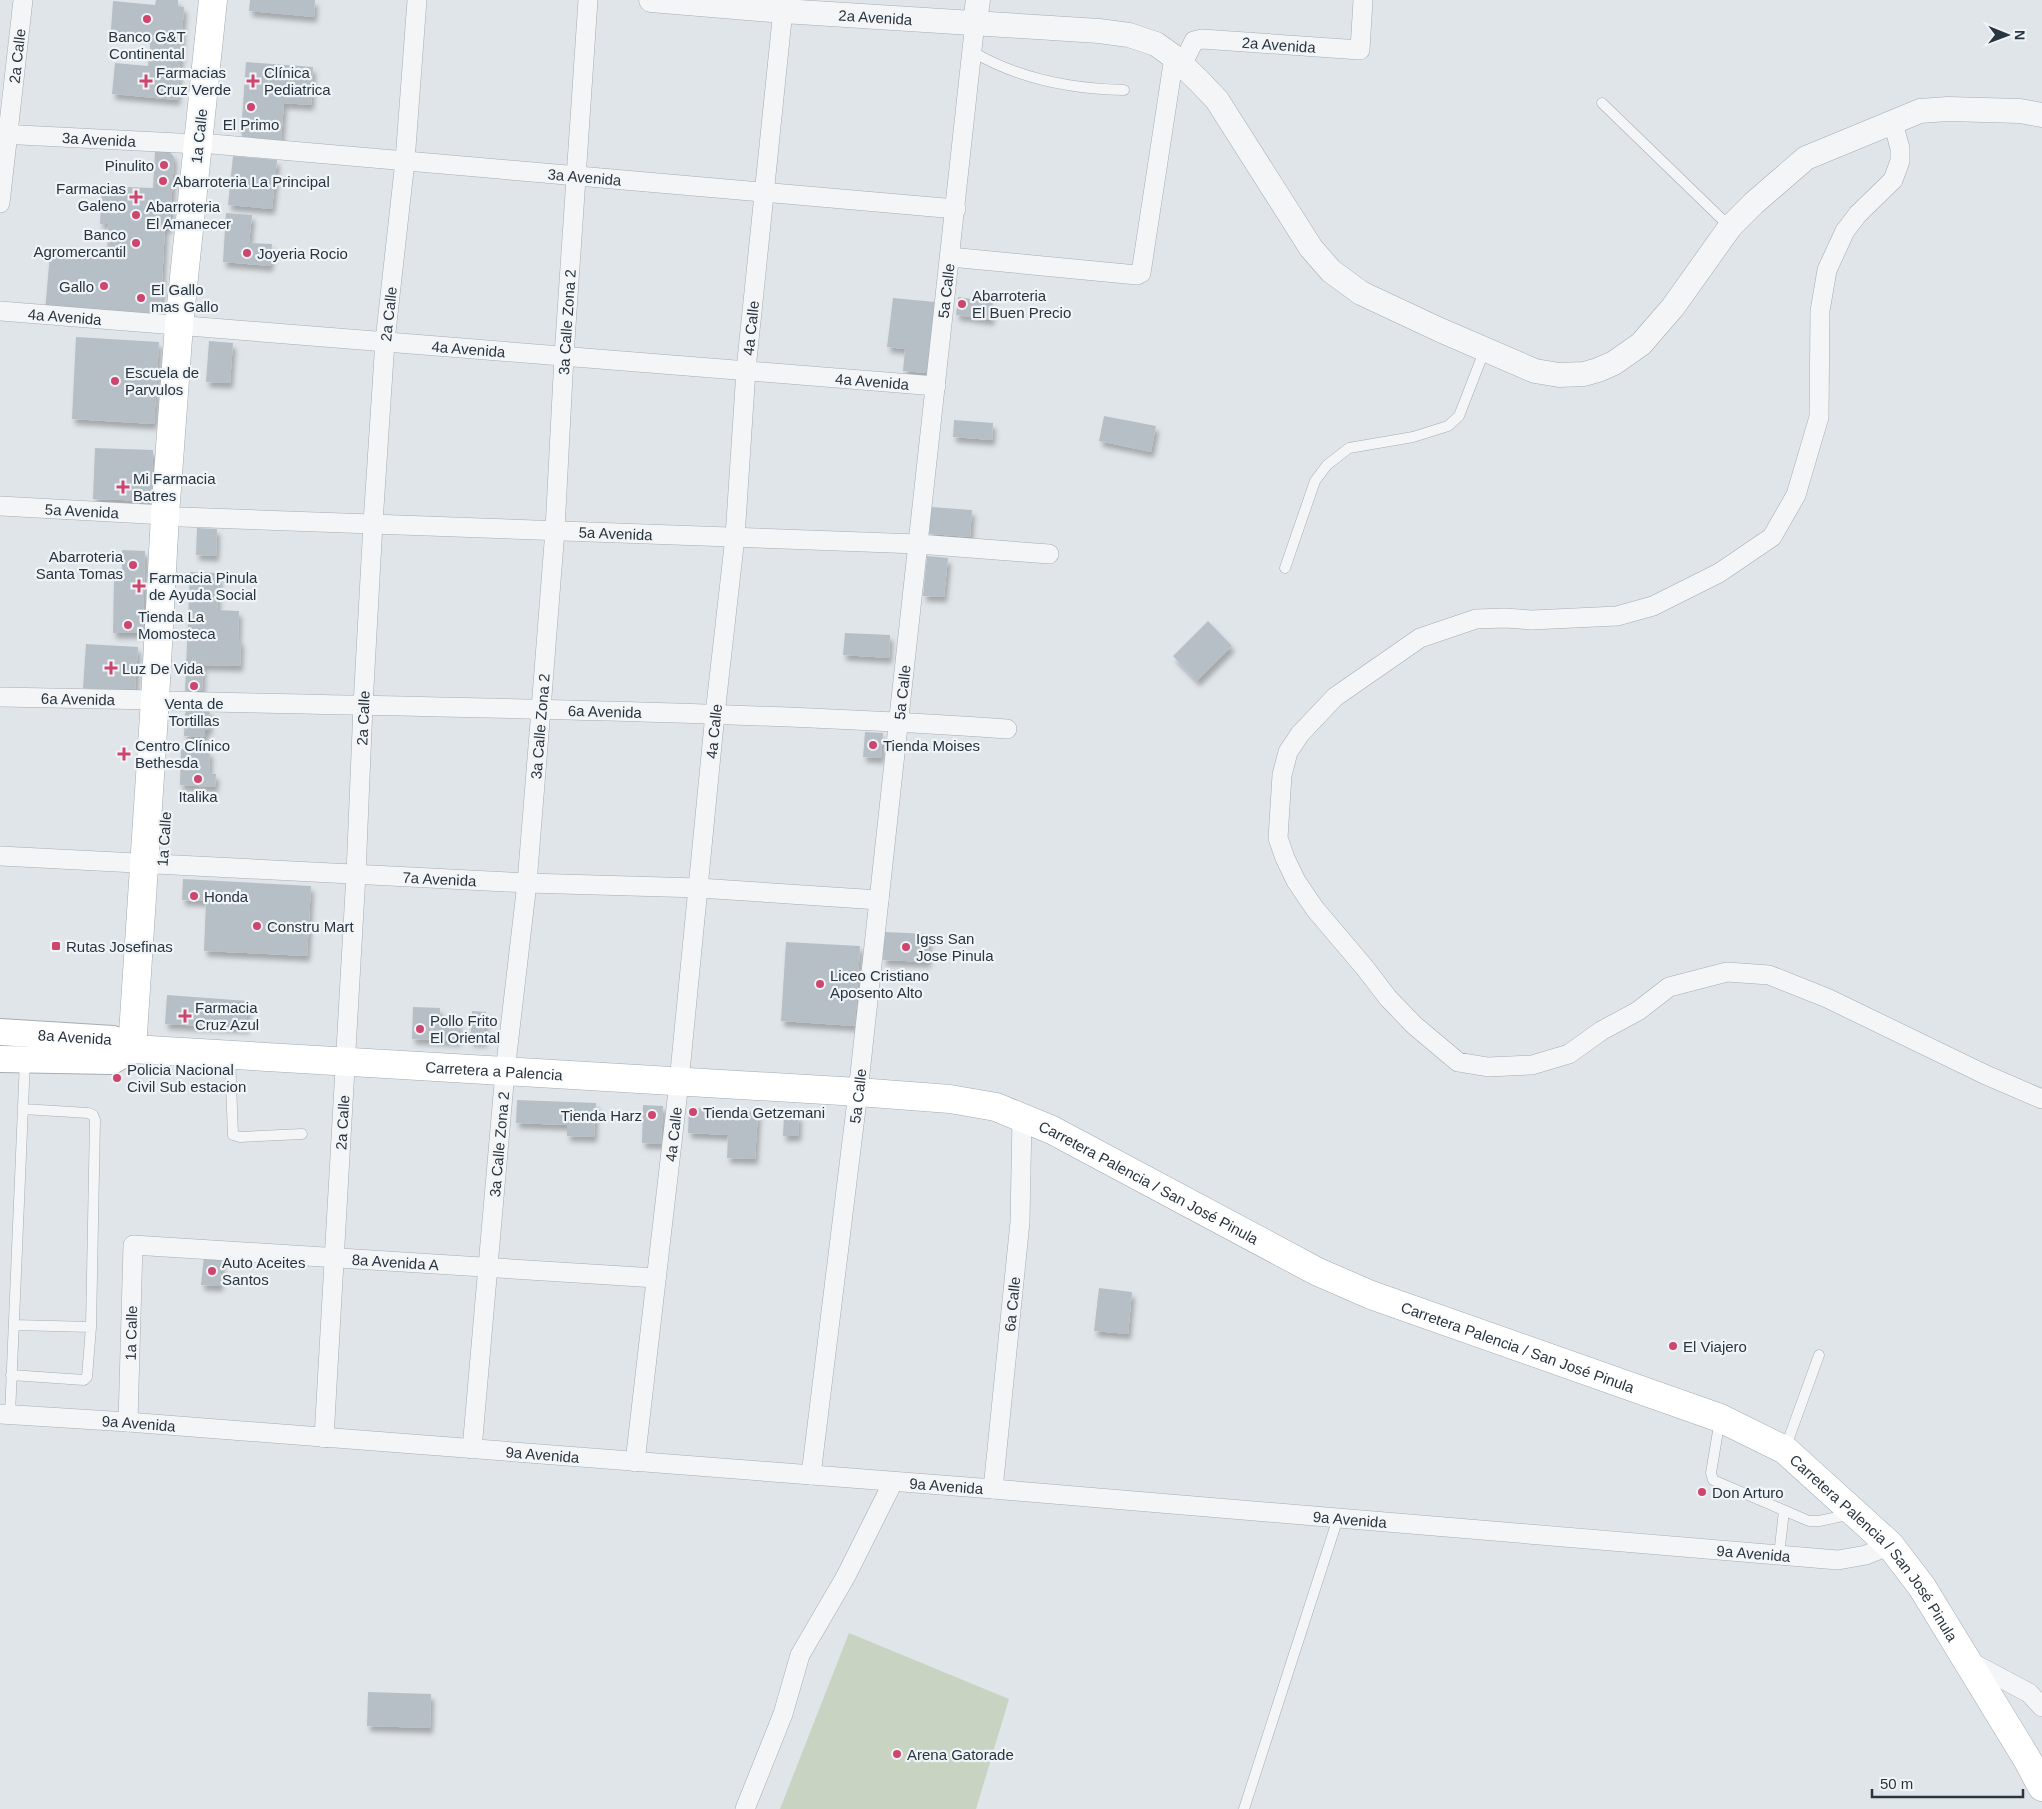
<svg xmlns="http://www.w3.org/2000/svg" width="2042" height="1809" viewBox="0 0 2042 1809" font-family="Arial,sans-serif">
  <defs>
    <filter id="shadow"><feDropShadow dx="3" dy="5.5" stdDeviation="2.5" flood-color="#0004"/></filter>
  </defs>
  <rect width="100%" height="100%" fill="#e0e5e9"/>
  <!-- green -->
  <path fill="#c8d3c1" d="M849,1633L1009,1699L976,1809H780Z"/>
  <!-- building -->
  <path fill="#b7bfc6" filter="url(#shadow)" d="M156,0H178V6L184,7L177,100L112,94L115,63L148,66L151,35L111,30L113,1L155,5Z
    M250,0H315L314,17L249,11Z
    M246,62L313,67L311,105L284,103L281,140L243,137L241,133Z
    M155,151L170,152L174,157L170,227H165L160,320L45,311L50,254L107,259L108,224H100L102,186L153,188Z
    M233,156L277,160L272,209L228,205Z
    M226,213L252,215L249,243L272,244L270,266L223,262Z
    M958,297L993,302L991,320L956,315Z
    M893,298L935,302L927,373L903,371L905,349L887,347Z
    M76,337L159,342L154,424L72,419Z
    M209,341L233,343L230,383L206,382Z
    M1104,416L1156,426L1151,452L1099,441Z
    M954,420L993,423L992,440L953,437Z
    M95,448L153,450L152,501L93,499Z
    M931,507L972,510L970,537L929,534Z
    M197,528L217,529L216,556L196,555Z
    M122,550L145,551L143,633H113L114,578H122Z
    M927,556L948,558L944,597L923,596Z
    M190,572L219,573L217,610L239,611L238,640H241L240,666L203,665L202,691H185Z
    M1208,621L1232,646L1197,681L1173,656Z
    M845,633L890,635L889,658L843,655Z
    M86,644L138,647L135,691L83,688Z
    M189,709L210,710L209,730H205V737L184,736L185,713Z
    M865,732L883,733L881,758L863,757Z
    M181,749L210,751L209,773L216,774L215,787L180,785Z
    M183,879L311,886L307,956L204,951L206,901L182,900Z
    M884,932L929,934L928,962L883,960Z
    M786,942L860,946L855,1026L781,1021Z
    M167,995L248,1001L246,1028L165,1024Z
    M413,1007L440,1008V1021L459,1022L458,1041L412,1039Z
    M472,1011L486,1012L484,1042L470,1041Z
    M517,1100L596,1103L594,1137L567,1136V1125L516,1123Z
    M643,1105L663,1106L661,1144L642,1143Z
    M689,1108L758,1112L755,1159L727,1158L728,1135L688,1133Z
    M784,1115H799L798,1136H783Z
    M204,1256L222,1257L220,1286L201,1285Z
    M1099,1288L1132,1292L1128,1334L1094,1331Z
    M368,1692L431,1694L430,1728L367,1726Z"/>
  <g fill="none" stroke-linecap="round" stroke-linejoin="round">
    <!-- service casing -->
    <g stroke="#a5adb3" stroke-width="11">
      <path id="service" d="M973,52C1019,79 1071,89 1124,90
        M1602,103L1730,227
        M1285,568L1315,481L1327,465L1349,448L1413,437L1448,426L1459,416L1485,349
        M230,1056L233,1135L240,1137L302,1134
        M23,1109L88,1113L93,1115L95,1120L91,1327
        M11,1375L84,1380L87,1377L91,1327L14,1325
        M10,1415L25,1060
        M1720,1419L1711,1473L1713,1480L1809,1521H1819L1852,1514
        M1785,1449L1819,1355
        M1779,1555L1784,1511
        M1244,1809L1338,1518"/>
    </g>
    <!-- minor casing -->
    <g stroke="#a5adb3" stroke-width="20">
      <g id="minor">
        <path id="s1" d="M1182,65L1194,41L1202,39L1360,50L1363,0"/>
        <path d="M1893,123L1900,148V161L1893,180L1858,214L1845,231L1827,270L1820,311L1819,417L1796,495L1772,537L1719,573L1653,606L1617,616L1532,620L1505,618L1476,619L1420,638L1335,697L1300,734L1288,752L1282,775L1278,838L1285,858L1296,881L1315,909L1365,968L1388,998L1414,1025L1458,1062L1488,1067L1532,1065L1569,1054L1601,1031L1638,1011L1669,987L1727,972L1769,975L1827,998L1986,1075L2042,1099"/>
        <path id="s2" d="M0,134L198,144"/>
        <path id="s3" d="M212,144L956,209"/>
        <path id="s4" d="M0,203L23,0"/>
        <path d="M950,257L1137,275L1141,273L1174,57"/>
        <path id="s5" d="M0,311L936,386"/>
        <path id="s6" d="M0,506L165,515"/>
        <path id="s7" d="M182,517L918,544L1049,554"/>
        <path id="s8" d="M0,697L155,700"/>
        <path id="s9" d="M173,701C451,708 729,710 1007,729"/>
        <path id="s10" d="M0,856L527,883L699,888L879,900"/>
        <path id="s11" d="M0,1414L128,1422L993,1489L1838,1560L1866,1555L1890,1545"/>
        <path id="s12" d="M128,1422L133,1245L656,1278"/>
        <path id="s13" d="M324,1438L356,874L363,706L373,523L385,341L405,161L417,0"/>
        <path id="s14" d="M472,1449L505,1072L527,883L541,709L555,530L564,356L588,0"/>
        <path id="s15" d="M635,1462L679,1082L715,714L735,537L746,370L784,0"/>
        <path id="s16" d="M811,1475L858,1092L975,22"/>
        <path id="s17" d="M993,1489L1020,1222L1022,1117"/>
        <path d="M1967,1660L2029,1693L2042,1707"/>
        <path d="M745,1809L783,1714L800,1655L846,1576L893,1482"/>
      </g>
    </g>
    <!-- tertiary casing -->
    <g stroke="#a5adb3" stroke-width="25">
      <g id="tertiary">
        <path id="s18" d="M651,0L783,11L1099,31L1129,35L1156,44L1174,57L1199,81L1217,100L1311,248L1331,271L1361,293L1440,330L1535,371L1559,375L1584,374L1598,370L1614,363L1641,344L1673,307L1730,227L1754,203L1806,158L1920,111L1948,109L2020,111L2042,115"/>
        <path d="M975,22L978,0"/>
      </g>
    </g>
    <!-- secondary casing -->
    <g stroke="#a5adb3" stroke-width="28">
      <g id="secondary">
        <path id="s19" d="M0,1032L113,1039L132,1049"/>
        <path d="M0,1059L112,1061L132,1049"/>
      </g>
    </g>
    <!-- primary casing -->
    <g stroke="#9fabb5" stroke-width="29">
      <g id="primary">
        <path id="s20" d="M213,0L179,325L165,515L155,700L132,1049L858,1092L950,1099L996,1107L1052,1130L1318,1272L1371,1295L1720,1418L1785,1450L1890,1545L1922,1587L2027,1759L2042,1787"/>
      </g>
    </g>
    <!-- service -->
    <use href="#service" stroke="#f3f5f7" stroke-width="10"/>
    <!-- minor -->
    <use href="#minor" stroke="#f3f5f7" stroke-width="19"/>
    <!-- tertiary -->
    <use href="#tertiary" stroke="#f3f5f7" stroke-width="24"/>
    <!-- secondary -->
    <use href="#secondary" stroke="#fff" stroke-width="26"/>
    <!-- primary -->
    <use href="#primary" stroke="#fff" stroke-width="28"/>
  </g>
  <!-- markers -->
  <g fill="#ce456e" stroke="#f0f4f7" stroke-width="2">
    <circle cx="147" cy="19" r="5"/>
    <path d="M143.5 73.5h5v5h5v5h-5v5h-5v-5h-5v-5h5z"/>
    <path d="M250.5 73.5h5v5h5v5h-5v5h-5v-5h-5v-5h5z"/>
    <circle cx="251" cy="107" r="5"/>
    <circle cx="164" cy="165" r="5"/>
    <circle cx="163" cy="181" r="5"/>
    <path d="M133.5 189.5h5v5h5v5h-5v5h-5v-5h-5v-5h5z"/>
    <circle cx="136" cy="215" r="5"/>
    <circle cx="136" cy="243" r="5"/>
    <circle cx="247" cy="253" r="5"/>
    <circle cx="104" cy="286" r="5"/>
    <circle cx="141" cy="298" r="5"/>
    <circle cx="962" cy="304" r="5"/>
    <circle cx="115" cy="381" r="5"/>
    <path d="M120.5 479.5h5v5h5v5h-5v5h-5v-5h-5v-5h5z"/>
    <circle cx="133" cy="565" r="5"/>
    <path d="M136.5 578.5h5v5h5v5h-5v5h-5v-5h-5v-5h5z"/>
    <circle cx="128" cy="625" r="5"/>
    <path d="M108.5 660.5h5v5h5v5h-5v5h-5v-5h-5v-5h5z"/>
    <circle cx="194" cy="686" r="5"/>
    <circle cx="873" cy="745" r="5"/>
    <path d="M121.5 746.5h5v5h5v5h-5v5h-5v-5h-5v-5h5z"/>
    <circle cx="198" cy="779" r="5"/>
    <circle cx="194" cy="896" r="5"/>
    <circle cx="257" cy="926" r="5"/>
    <rect x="51" y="941" width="10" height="10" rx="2.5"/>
    <circle cx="906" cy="947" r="5"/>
    <circle cx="820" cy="984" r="5"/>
    <path d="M182.5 1008.5h5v5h5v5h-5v5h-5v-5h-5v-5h5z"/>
    <circle cx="420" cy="1029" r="5"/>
    <circle cx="117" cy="1078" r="5"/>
    <circle cx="693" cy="1112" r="5"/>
    <circle cx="652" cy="1115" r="5"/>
    <circle cx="212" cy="1271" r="5"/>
    <circle cx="1673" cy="1346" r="5"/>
    <circle cx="1702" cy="1492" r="5"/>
    <circle cx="897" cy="1754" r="5"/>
  </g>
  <g text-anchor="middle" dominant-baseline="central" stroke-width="4.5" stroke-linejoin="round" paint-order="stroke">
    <!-- street labels -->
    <g font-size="15" fill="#293541" stroke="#f0f4f7">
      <text stroke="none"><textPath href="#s18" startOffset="225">2a Avenida</textPath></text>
      <text stroke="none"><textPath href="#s1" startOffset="112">2a Avenida</textPath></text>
      <text stroke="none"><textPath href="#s4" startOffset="148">2a Calle</textPath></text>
      <text transform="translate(199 136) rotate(-84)">1a Calle</text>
      <text stroke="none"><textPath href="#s2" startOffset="99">3a Avenida</textPath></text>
      <text stroke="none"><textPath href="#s3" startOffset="374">3a Avenida</textPath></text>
      <text stroke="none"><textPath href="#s16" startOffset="1192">5a Calle</textPath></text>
      <text stroke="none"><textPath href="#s13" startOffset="1126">2a Calle</textPath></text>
      <text stroke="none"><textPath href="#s5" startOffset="65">4a Avenida</textPath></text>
      <text stroke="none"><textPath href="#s14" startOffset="1131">3a Calle Zona 2</textPath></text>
      <text stroke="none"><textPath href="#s15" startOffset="1140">4a Calle</textPath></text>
      <text stroke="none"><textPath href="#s5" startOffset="470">4a Avenida</textPath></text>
      <text stroke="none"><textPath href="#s5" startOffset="875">4a Avenida</textPath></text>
      <text stroke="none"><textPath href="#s6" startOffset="82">5a Avenida</textPath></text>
      <text stroke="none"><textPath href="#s7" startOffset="434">5a Avenida</textPath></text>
      <text stroke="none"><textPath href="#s16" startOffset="788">5a Calle</textPath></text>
      <text stroke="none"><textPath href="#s8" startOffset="78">6a Avenida</textPath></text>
      <text stroke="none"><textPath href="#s9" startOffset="432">6a Avenida</textPath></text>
      <text stroke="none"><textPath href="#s13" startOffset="721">2a Calle</textPath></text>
      <text stroke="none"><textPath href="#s14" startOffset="726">3a Calle Zona 2</textPath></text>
      <text stroke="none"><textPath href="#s15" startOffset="735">4a Calle</textPath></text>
      <text transform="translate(164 839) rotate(-86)">1a Calle</text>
      <text stroke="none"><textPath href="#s10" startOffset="440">7a Avenida</textPath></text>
      <text stroke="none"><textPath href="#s19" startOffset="75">8a Avenida</textPath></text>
      <text stroke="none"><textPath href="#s20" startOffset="1415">Carretera a Palencia</textPath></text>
      <text stroke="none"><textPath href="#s16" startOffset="382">5a Calle</textPath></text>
      <text stroke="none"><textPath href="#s13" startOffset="316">2a Calle</textPath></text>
      <text stroke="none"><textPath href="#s15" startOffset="330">4a Calle</textPath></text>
      <text stroke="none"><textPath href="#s14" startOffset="306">3a Calle Zona 2</textPath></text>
      <text stroke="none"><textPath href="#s20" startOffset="2089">Carretera Palencia / San José Pinula</textPath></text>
      <text stroke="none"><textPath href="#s12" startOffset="440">8a Avenida A</textPath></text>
      <text stroke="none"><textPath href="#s17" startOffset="186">6a Calle</textPath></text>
      <text stroke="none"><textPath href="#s12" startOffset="89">1a Calle</textPath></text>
      <text stroke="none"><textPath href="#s20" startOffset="2494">Carretera Palencia / San José Pinula</textPath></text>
      <text stroke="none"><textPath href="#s11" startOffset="139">9a Avenida</textPath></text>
      <text stroke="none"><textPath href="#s11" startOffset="544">9a Avenida</textPath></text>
      <text stroke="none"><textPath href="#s11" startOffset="949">9a Avenida</textPath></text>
      <text stroke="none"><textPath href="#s11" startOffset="1354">9a Avenida</textPath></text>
      <text stroke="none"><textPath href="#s20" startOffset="2914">Carretera Palencia / San José Pinula</textPath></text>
      <text stroke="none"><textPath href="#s11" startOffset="1759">9a Avenida</textPath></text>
    </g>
    <!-- poi labels -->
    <g font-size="15" fill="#293541" stroke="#f0f4f7" text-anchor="start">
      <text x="147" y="36" text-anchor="middle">Banco G&amp;T<tspan x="147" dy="17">Continental</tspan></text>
      <text x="156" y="72">Farmacias<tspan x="156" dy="17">Cruz Verde</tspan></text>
      <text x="264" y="72">Clínica<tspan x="264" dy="17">Pediatrica</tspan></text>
      <text x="251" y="124" text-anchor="middle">El Primo</text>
      <text x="154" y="165" text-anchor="end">Pinulito</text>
      <text x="173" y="181">Abarroteria La Principal</text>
      <text x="126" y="188" text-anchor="end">Farmacias<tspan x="126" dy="17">Galeno</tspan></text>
      <text x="146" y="206">Abarroteria<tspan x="146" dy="17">El Amanecer</tspan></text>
      <text x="126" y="234" text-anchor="end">Banco<tspan x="126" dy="17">Agromercantil</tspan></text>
      <text x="257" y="253">Joyeria Rocio</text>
      <text x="94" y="286" text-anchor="end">Gallo</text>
      <text x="151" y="289">El Gallo<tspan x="151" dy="17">mas Gallo</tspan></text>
      <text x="972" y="295">Abarroteria<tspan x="972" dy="17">El Buen Precio</tspan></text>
      <text x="125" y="372">Escuela de<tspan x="125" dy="17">Parvulos</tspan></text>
      <text x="133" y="478">Mi Farmacia<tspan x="133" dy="17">Batres</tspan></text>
      <text x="123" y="556" text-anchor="end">Abarroteria<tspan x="123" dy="17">Santa Tomas</tspan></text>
      <text x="149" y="577">Farmacia Pinula<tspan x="149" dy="17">de Ayuda Social</tspan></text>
      <text x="138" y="616">Tienda La<tspan x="138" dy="17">Momosteca</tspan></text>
      <text x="122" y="668">Luz De Vida</text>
      <text x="194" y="703" text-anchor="middle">Venta de<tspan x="194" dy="17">Tortillas</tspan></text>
      <text x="135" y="745">Centro Clínico<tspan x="135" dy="17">Bethesda</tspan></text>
      <text x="883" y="745">Tienda Moises</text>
      <text x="198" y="796" text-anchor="middle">Italika</text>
      <text x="204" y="896">Honda</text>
      <text x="267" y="926">Constru Mart</text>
      <text x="916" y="938">Igss San<tspan x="916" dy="17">Jose Pinula</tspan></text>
      <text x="66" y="946">Rutas Josefinas</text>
      <text x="830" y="975">Liceo Cristiano<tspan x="830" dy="17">Aposento Alto</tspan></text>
      <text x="195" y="1007">Farmacia<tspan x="195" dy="17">Cruz Azul</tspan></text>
      <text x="430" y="1020">Pollo Frito<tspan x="430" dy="17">El Oriental</tspan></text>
      <text x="127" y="1069">Policia Nacional<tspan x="127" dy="17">Civil Sub estacion</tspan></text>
      <text x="703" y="1112">Tienda Getzemani</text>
      <text x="642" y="1115" text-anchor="end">Tienda Harz</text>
      <text x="222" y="1262">Auto Aceites<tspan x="222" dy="17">Santos</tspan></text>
      <text x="1683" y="1346">El Viajero</text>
      <text x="1712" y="1492">Don Arturo</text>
      <text x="907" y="1754">Arena Gatorade</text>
    </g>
  </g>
  <!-- north arrow -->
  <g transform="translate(2007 35) rotate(91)" stroke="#f0f4f7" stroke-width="4" paint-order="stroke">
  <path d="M0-4L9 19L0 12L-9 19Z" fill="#293541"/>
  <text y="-8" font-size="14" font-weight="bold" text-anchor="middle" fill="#293541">N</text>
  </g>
  <!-- scale -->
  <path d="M1872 1789v8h151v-8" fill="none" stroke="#293541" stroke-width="2.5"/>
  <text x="1880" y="1789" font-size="15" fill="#293541" stroke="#f0f4f7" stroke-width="4" paint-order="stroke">50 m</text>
</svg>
